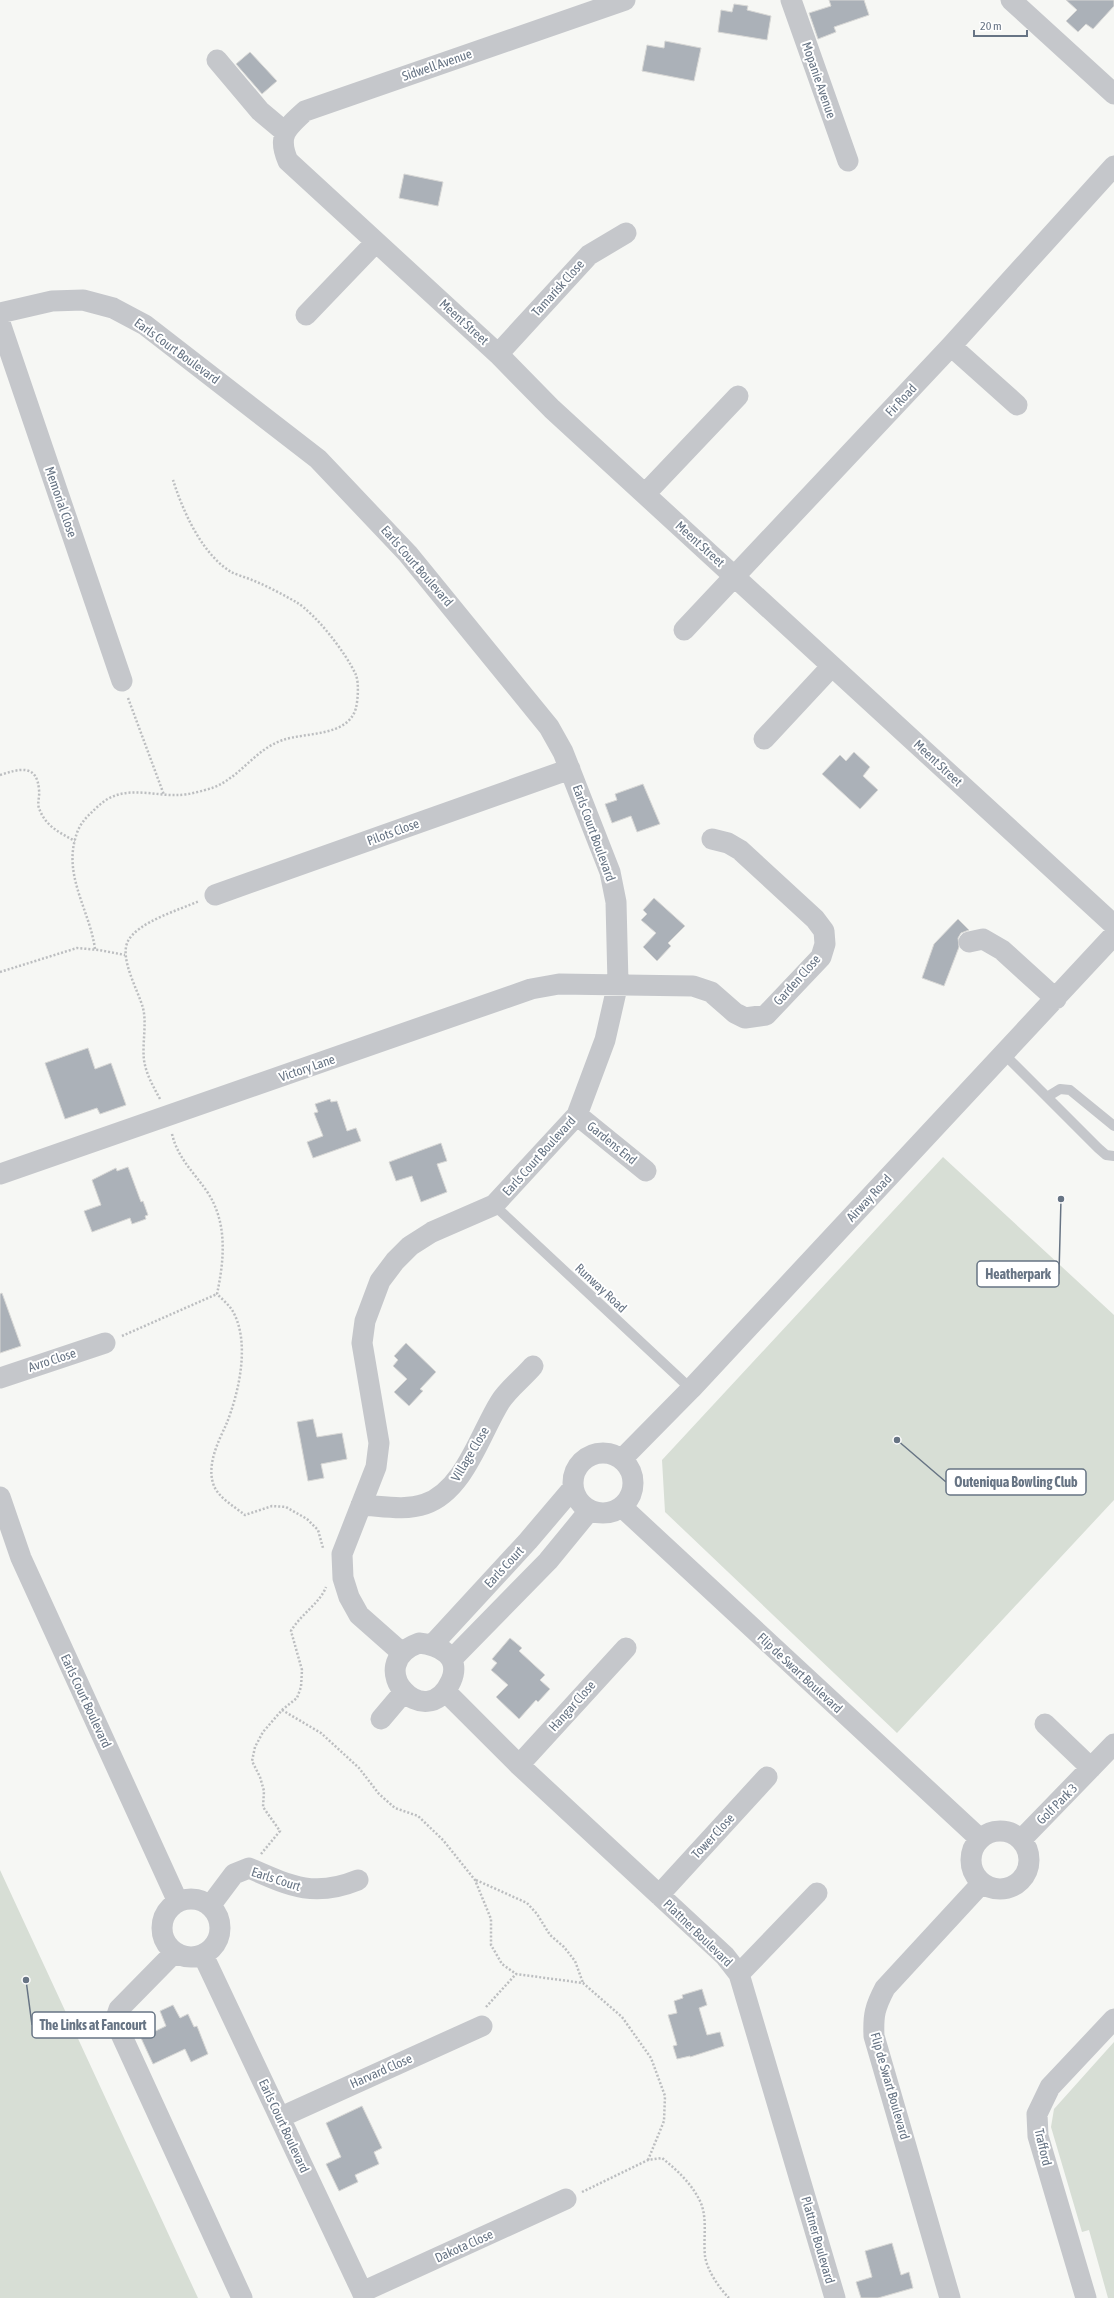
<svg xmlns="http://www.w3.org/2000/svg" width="1114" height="2298" viewBox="0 0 1114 2298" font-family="'Asap Condensed',sans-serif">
  <rect width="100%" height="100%" fill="#f6f7f4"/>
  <!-- green -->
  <path fill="#d7ded5" d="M943,1157L1114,1315V1500L897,1733L665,1512L662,1460Z
    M0,1870L198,2298H0Z
    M1114,2042V2298H1108L1089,2230L1082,2232L1051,2127L1054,2109Z"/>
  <!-- building -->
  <path fill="#abb1b8" stroke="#d8d8d6" d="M829,0H864L869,15L834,27L836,32L818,39L809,13L831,6Z
    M1066,0H1114V6L1093,29L1086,24L1078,32L1066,21L1077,10Z
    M734,4L748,6L747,10L771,16L767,40L718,32L721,10L732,12Z
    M665,41L701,48L694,81L642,71L647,45L664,48Z
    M250,52L277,81L262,94L236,64Z
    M404,174L443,182L438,206L399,198Z
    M854,752L870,767L863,776L878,790L860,809L822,774L840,755L846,761Z
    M643,784L660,824L637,832L631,816L612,823L605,804L617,800L615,794Z
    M654,898L685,926L668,943L671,946L657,961L643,947L656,933L641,920L647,914L643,910Z
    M958,919L969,930L961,933L958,938L959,947L944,986L922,978L934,944Z
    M88,1048L95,1069L111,1063L126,1105L100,1114L97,1108L65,1119L45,1063Z
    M330,1099L331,1102L337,1101L347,1131L356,1128L361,1141L313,1158L307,1142L323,1136L314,1113L318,1112L315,1104Z
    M441,1143L447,1161L437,1164L447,1192L421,1202L412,1176L396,1181L389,1162Z
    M128,1167L141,1202L143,1201L148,1215L145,1216L146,1219L132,1224L130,1218L92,1232L84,1211L101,1205L92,1180L116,1168L117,1171Z
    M2,1293L21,1346L0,1353V1294Z
    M406,1343L436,1372L420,1389L423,1391L409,1406L394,1392L407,1379L393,1366L398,1360L394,1356Z
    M313,1419L317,1437L342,1433L347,1459L321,1464L324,1478L308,1481L297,1422Z
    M510,1638L522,1648L519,1651L545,1675L540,1680L550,1689L538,1702L536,1700L519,1719L496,1697L508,1685L491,1670L497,1663L492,1659Z
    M702,1989L707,2005L699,2008L707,2035L720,2032L724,2046L690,2057V2056L677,2059L673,2046L677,2045L668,2015L677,2013L674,2001L683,1998L682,1995Z
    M173,2005L180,2018L188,2014L194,2027L197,2026L208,2054L191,2062L185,2049L153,2064L141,2038L166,2026L160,2011Z
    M362,2106L382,2148L374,2152L379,2164L355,2175L358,2182L339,2191L326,2164L341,2157L326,2123Z
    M892,2243L901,2275L909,2272L913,2288L878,2298H861L856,2282L872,2277L865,2251Z"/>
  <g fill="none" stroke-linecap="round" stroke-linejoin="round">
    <!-- path -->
    <path stroke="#bcbec0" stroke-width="2.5" stroke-dasharray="2 2" stroke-linecap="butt" d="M128,698L164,795
      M0,775C19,769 37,763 39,790C40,796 37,803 39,808C45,826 60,833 75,841
      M95,949C90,911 63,876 76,836C78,828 84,819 90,814C97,807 105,799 114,796C134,788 158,796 178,795C188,795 202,791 212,788C240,778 255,749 283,740C306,732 348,737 356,708C358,699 359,683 356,675C346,653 316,614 296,602C282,594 267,586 252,580C245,577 237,575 231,572C201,553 183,511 173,480
      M0,972L77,948L99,950L125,955
      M160,1099C153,1086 146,1074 144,1060C142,1043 147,1024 143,1008C138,990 119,958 128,941C138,922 179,910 199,901
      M172,1134C178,1159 194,1172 208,1193C228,1224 224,1261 217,1294C222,1299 228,1304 232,1310C251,1341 239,1393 226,1425C218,1442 206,1466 214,1486C219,1498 235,1507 245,1515L272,1506L286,1507L307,1519L318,1530L323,1548
      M122,1336L217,1294
      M282,1710L321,1733L359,1768L379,1794L395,1808L418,1816L443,1840L475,1880L491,1919V1945L502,1964L516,1974
      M261,1854L280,1831L263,1807L264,1791L260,1777L252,1761L255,1747L263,1732L282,1710L297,1698L301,1687L302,1670L291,1631C301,1614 320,1603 326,1587
      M476,1880L527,1903L537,1914L550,1935L564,1947L575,1961L583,1983
      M486,2007L516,1974L583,1983L622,2017L651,2058L665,2096L664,2121L648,2160
      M582,2192L648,2160L662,2158C677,2170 691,2183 700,2201C708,2218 703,2238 705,2256C707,2270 719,2288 729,2298"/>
    <!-- service -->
    <path stroke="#c5c7cb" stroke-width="10" d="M1003,1053L1098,1148L1106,1155L1114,1156
      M1047,1097L1060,1089L1070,1090L1114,1126
      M494,1205L691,1389"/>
    <!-- minor -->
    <path stroke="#c5c7cb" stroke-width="21" d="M625,0L305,111C286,128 277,136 288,161L498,354L552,409L1114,925
      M791,0L848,161
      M1011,0L1114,94
      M217,60L260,111L285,132
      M0,313L52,301L83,300L113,308L145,325L318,459L408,554L549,727L563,752L610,872L616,902L618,983L605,1040L577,1115L494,1205L432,1232L410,1246L395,1261L380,1281L365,1321L362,1343L379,1443L376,1467L342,1554L343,1578L349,1597L359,1615L402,1653
      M306,315L376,242
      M0,323L122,681
      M951,346L1017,405
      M498,354L589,255L626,233
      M645,494L738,396
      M684,630L951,346L1114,166
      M764,739L832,666
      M215,895L570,769
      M969,942L983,939L1002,950L1056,999
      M577,1115L646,1171
      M0,1174L531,989L559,984L693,986L711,992L735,1013L745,1018L766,1015L821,957L825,944L824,931L815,919L740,850L728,843L712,839
      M0,1378L105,1343
      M573 1483a30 30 0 1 1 60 0a30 30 0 1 1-60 0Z
      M622,1459L691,1389L1114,935
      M0,1497L21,1558L178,1902
      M361,1505C382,1506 405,1511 425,1504C464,1491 480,1434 500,1402C508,1389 523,1378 533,1366
      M622,1507L979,1838
      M419,1643C439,1645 462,1656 451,1681C426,1736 360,1665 419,1643Z
      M433,1644L528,1541L573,1488
      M452,1659L548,1561L589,1511
      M446,1692L519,1765L725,1956L739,1974L835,2298
      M381,1719L403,1693
      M1045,1724L1091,1768
      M519,1765L626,1648
      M971 1860a29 29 0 1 1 58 0a29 29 0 1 1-58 0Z
      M1022,1839L1114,1744
      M659,1895L767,1777
      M162 1928a29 29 0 1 1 58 0a29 29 0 1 1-58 0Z
      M210,1906L234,1874L249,1868C290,1886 314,1898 358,1880
      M175,1952L119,2009L115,2021L242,2298
      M203,1955L365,2298
      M739,1974L817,1893
      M281,2117L482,2026
      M362,2292L566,2199
      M950,2298L874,2036C873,2015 875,2007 885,1988L981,1884
      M1086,2298L1038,2136L1037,2114L1050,2087L1114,2019"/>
  </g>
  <g text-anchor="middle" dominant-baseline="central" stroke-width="4" stroke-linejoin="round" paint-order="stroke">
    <!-- street labels -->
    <g font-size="13" fill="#677484" stroke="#fff">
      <text transform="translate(437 65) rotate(-19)">Sidwell Avenue</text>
      <text transform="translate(819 80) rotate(71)">Mopanie Avenue</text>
      <text transform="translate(558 288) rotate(-48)">Tamarisk Close</text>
      <text transform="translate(464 322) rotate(42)">Meent Street</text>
      <text transform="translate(177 351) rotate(36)">Earls Court Boulevard</text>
      <text transform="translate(901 400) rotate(-47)">Fir Road</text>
      <text transform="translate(61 502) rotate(71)">Memorial Close</text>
      <text transform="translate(700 544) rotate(42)">Meent Street</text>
      <text transform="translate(417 566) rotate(49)">Earls Court Boulevard</text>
      <text transform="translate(938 763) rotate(43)">Meent Street</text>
      <text transform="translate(393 832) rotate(-20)">Pilots Close</text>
      <text transform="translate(594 833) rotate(70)">Earls Court Boulevard</text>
      <text transform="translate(797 980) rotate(-48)">Garden Close</text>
      <text transform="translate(307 1068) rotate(-19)">Victory Lane</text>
      <text transform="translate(612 1143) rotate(39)">Gardens End</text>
      <text transform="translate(539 1156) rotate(-48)">Earls Court Boulevard</text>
      <text transform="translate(869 1198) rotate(-47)">Airway Road</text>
      <text transform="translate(601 1288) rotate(43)">Runway Road</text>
      <text transform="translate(52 1360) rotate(-18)">Avro Close</text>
      <text transform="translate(470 1454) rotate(-59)">Village Close</text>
      <text transform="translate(504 1567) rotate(-47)">Earls Court</text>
      <text transform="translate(800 1673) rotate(43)">Flip de Swart Boulevard</text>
      <text transform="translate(86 1701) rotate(65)">Earls Court Boulevard</text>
      <text transform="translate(572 1706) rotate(-48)">Hangar Close</text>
      <text transform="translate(1057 1804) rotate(-45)">Golf Park 3</text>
      <text transform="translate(713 1836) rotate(-47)">Tower Close</text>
      <text transform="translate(276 1879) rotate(18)">Earls Court</text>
      <text transform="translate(698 1933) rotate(44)">Plattner Boulevard</text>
      <text transform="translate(381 2071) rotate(-24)">Harvard Close</text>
      <text transform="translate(890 2086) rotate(74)">Flip de Swart Boulevard</text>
      <text transform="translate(284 2126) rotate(65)">Earls Court Boulevard</text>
      <text transform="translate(1043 2147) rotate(77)">Trafford</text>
      <text transform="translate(818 2240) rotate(74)">Plattner Boulevard</text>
      <text transform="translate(464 2246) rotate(-24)">Dakota Close</text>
    </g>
  </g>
  <!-- callouts -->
  <path fill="none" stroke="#677484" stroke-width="1.5" d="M1061 1199L1059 1274M897 1440L946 1482M26 1980L32 2025"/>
  <g fill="#677484" stroke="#fff" stroke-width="1.5">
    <circle cx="1061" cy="1199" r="4"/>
    <circle cx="897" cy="1440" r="4"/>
    <circle cx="26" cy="1980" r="4"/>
  </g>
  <g fill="#fff" stroke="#677484" stroke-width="1.5">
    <rect x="977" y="1261" width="82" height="26" rx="4"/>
    <rect x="946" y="1469" width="140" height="26" rx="4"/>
    <rect x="32" y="2012" width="123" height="26" rx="4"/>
  </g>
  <g font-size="14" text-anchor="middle" font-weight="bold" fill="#677484">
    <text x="1018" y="1279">Heatherpark</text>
    <text x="1016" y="1487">Outeniqua Bowling Club</text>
    <text x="93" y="2030">The Links at Fancourt</text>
  </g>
  <!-- scale -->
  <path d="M974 30v6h53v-6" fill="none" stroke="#677484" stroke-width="2"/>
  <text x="980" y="30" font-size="12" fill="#677484" stroke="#ffffff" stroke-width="3" paint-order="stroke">20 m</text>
</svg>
